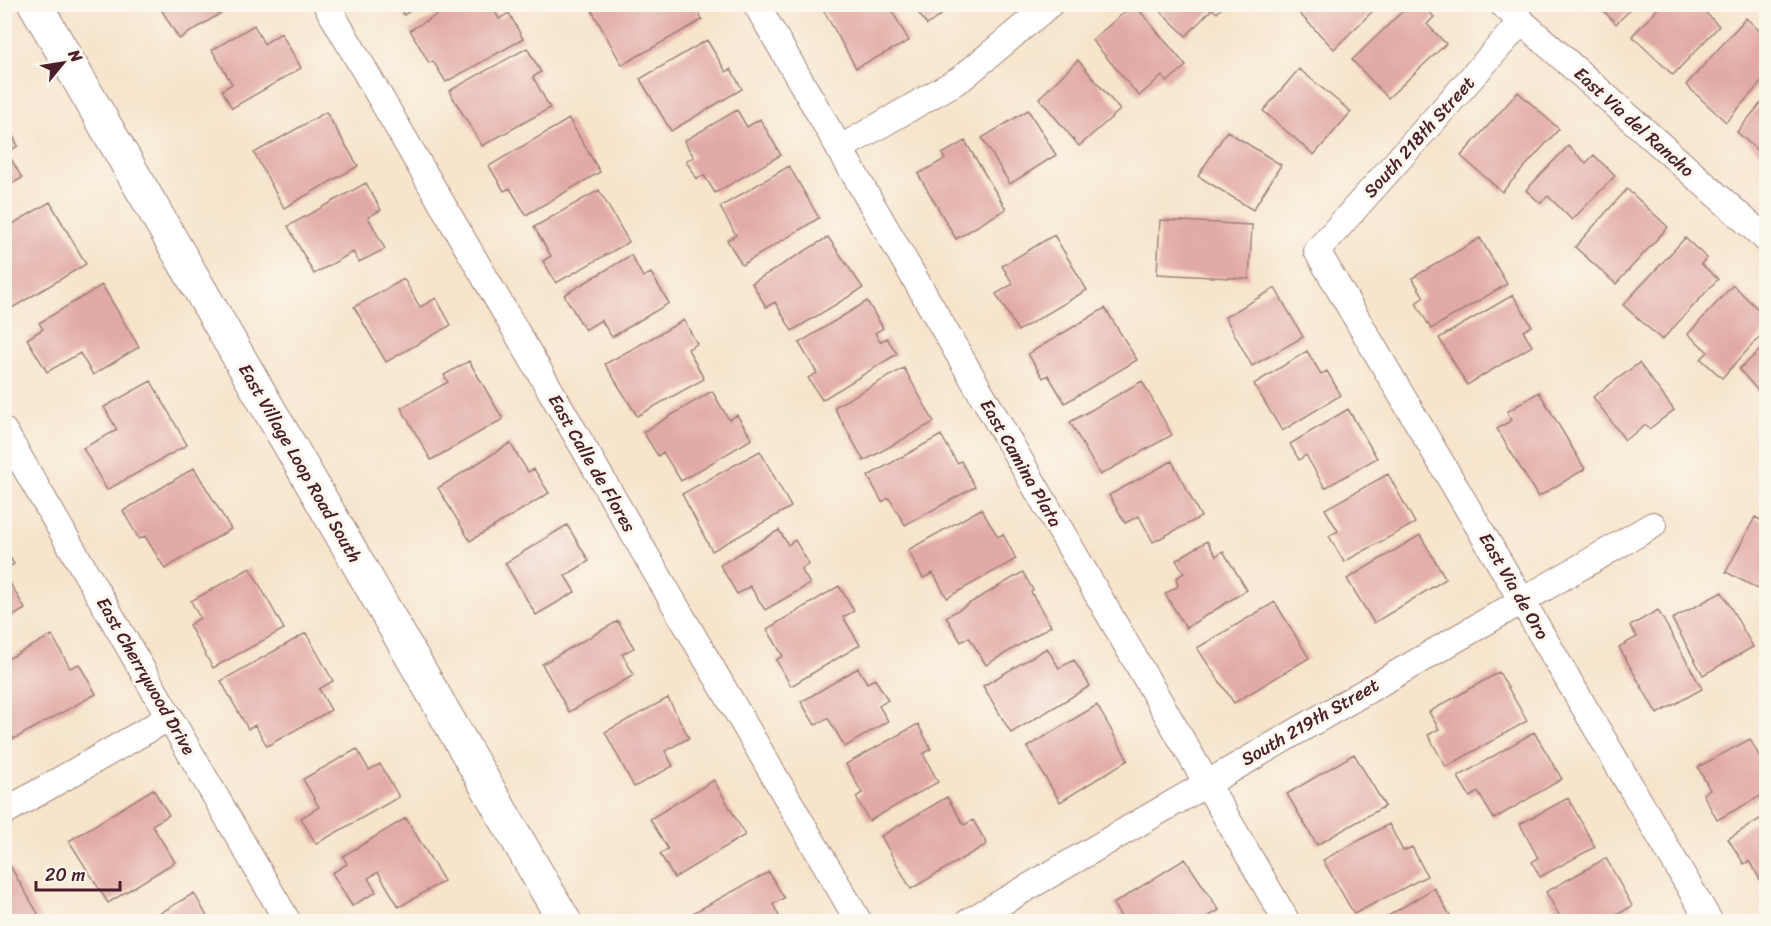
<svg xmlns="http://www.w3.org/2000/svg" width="1771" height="926" viewBox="0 0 1771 926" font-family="Sriracha,sans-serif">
  <rect width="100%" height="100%" fill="#fbf7ec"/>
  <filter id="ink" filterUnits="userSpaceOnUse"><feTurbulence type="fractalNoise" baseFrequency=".0167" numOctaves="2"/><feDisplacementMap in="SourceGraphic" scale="12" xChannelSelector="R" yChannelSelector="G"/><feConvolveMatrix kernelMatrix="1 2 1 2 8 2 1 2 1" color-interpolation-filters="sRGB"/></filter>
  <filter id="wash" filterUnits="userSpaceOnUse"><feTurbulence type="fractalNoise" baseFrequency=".008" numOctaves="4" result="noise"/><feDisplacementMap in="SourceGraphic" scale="24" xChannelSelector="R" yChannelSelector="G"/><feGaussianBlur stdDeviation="1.35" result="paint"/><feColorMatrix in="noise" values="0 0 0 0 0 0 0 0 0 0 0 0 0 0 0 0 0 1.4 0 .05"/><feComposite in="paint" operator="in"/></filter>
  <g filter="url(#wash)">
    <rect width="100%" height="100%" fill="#f6e4cb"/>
    <g id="blocks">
      <!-- building -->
      <path fill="#e2aaa6" d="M158,4H236L179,39Z
        M397,4H421L404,15Z
        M456,4H491L499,19L509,13L523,39L446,82L433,61L429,63L410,30Z
        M599,4H694L702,20L622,65L591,9Z
        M820,4H888L909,41L856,68Z
        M912,4H956L927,25Z
        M1134,4L1186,66L1167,82L1162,76L1139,96L1092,40Z
        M1153,4H1225L1217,13L1212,9L1186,36Z
        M1301,4H1380L1334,49L1296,10Z
        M1410,4H1422L1434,17L1427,24L1446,44L1388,98L1352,60Z
        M1597,4H1636L1616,24Z
        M1662,4H1697L1719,26L1673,75L1632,36Z
        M1746,18L1766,37V77L1726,122L1686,85Z
        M254,25L264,44L281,33L301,68L232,108L222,90L232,84L212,50Z
        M707,40L726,72L731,69L742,89L671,131L640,79Z
        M527,48L541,72L533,77L550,108L482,146L449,91Z
        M1078,60L1120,110L1079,146L1039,98Z
        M1299,69L1351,112L1314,155L1263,111Z
        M1518,92L1559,129L1502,192L1461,156Z
        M1766,97V158L1737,132Z
        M737,110L747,127L760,119L781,155L715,193L704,175L697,179L686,161L694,157L684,141Z
        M1028,110L1056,155L1010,184L982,138Z
        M326,112L358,166L284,208L254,153Z
        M569,119L600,172L526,215L510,188L504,191L489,166Z
        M7,125L18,146L7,152L22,178L4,188V127Z
        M1227,131L1281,165L1253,210L1198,176Z
        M965,141L1006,209L956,239L918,174L945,159L942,154Z
        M1568,146L1586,163L1594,155L1615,176L1572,220L1548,196L1540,203L1526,190Z
        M789,166L819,218L742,265L727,240L736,235L720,207Z
        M366,183L381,210L368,217L385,249L359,262L353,252L314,274L288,226Z
        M1627,189L1668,227L1616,284L1575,247Z
        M599,190L629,242L556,283L543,261L551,256L534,227Z
        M50,202L86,264L7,311L4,308V229Z
        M1160,220L1252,225L1249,279L1157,274Z
        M1054,235L1087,290L1018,331L996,294L1013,284L1002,266Z
        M828,237L863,288L792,331L775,302L766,307L752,283Z
        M1480,238L1507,284L1431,329L1416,303L1424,297L1412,278Z
        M1685,238L1707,258L1701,264L1718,279L1662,340L1623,305Z
        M631,255L643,277L651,273L669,303L612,337L601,320L585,330L564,295Z
        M404,279L420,307L436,298L451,325L386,362L354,307Z
        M102,285L139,347L93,375L80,353L47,372L27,339L43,329L39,323Z
        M1733,285L1766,317V330L1722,378L1701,359L1708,352L1688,334Z
        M1275,288L1303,337L1252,366L1225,317Z
        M1513,295L1532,326L1523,331L1532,346L1467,385L1439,338Z
        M867,301L883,328L875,333L880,342L887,338L897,354L822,400L808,378L817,373L799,343Z
        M1105,308L1137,360L1065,403L1048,375L1043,378L1028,354Z
        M684,320L697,344L688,349L704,379L637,416L605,364Z
        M1766,345V400L1739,369Z
        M1307,351L1321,374L1327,371L1341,395L1282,431L1254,384Z
        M469,361L503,419L431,460L401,408L448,382L444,375Z
        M1639,363L1674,410L1649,429L1646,425L1625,440L1593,397Z
        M904,368L934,422L864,461L834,407Z
        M151,381L187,445L107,490L83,448L117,430L104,407Z
        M1142,381L1172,435L1100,475L1070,422Z
        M712,391L729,420L737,415L752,439L681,481L663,452L658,456L643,432Z
        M1539,392L1585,469L1538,497L1497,429L1512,420L1507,412Z
        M1348,409L1377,458L1325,488L1306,455L1299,460L1290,444Z
        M941,435L957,463L961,461L975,487L905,525L889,498L882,502L868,476Z
        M510,443L528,472L534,469L549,493L470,541L438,488Z
        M760,451L791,507L712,551L682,494Z
        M1172,461L1201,517L1153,542L1139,516L1125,523L1109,495Z
        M194,468L231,529L165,569L145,536L139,539L123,511Z
        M1388,474L1415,523L1344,562L1329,536L1338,531L1325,509Z
        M981,509L998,537L1003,534L1016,559L947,598L933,573L923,578L908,550Z
        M1755,517L1766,523V589L1762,586L1760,590L1726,572Z
        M567,525L589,561L565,576L575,592L536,615L505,563Z
        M779,530L788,545L795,540L809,564L801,569L810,584L765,610L750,586L737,594L720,565Z
        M1420,535L1446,579L1374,623L1347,579Z
        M1207,541L1216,556L1223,551L1247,590L1186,628L1165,594L1178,586L1176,578L1184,573L1176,560Z
        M4,548L14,564L4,570Z
        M250,568L284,629L213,668L189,625L200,618L191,601Z
        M1023,572L1033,590L1031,592L1051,626L986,665L969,637L961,642L946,617Z
        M10,583L25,609L4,622V586Z
        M839,586L854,611L843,617L860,645L791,686L776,660L783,656L767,629Z
        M1722,592L1753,647L1703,675L1672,619Z
        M1275,602L1309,658L1234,703L1197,648Z
        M1658,610L1702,689L1657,714L1619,647L1637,637L1630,626Z
        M618,621L634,648L622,654L634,675L569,712L542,664Z
        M306,633L333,681L319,689L331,710L267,746L255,725L248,729L221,681Z
        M52,635L70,668L79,664L96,694L14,739L4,722V661Z
        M1047,648L1059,668L1074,660L1090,686L1011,733L983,686Z
        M858,668L867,683L875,679L888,700L879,706L888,721L845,747L828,718L815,725L801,702Z
        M1499,672L1527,721L1446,767L1428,735L1439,729L1429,712Z
        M668,698L689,738L665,751L673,766L634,787L605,732Z
        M1097,705L1128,760L1060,802L1027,747Z
        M918,724L931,749L923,754L938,782L869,821L856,797L862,793L846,764Z
        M1534,732L1562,779L1494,819L1478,792L1470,797L1458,777Z
        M1750,739L1766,769V793L1717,820L1703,794L1710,790L1698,767Z
        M357,749L369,770L380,764L399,797L316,844L301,818L319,807L303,779Z
        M1354,754L1385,806L1317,845L1287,794Z
        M714,780L745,835L674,878L660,854L668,849L650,819Z
        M153,789L169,815L152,825L175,862L108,903L69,841Z
        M947,797L964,825L973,820L987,844L911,889L881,836Z
        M1568,798L1595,847L1540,877L1532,862L1538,858L1520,824Z
        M1766,815V877L1761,881L1749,861L1744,864L1728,839Z
        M406,818L444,881L399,907L378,872L368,878L376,892L352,906L332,873L347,864L343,856Z
        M1389,824L1403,851L1412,847L1427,876L1354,914L1323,860Z
        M1606,858L1632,906L1605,922H1563L1546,892Z
        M1185,859L1219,910L1200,922H1124L1113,904Z
        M10,866L43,922H4V869Z
        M769,872L784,898L773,904L782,922H693L689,915Z
        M1434,888L1454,922H1378Z
        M194,893L210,922H145Z"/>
    </g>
  </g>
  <g filter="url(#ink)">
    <use href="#blocks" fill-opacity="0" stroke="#a0827b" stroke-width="1.5"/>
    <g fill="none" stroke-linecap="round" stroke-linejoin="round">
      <!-- street casing -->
      <g stroke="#a0827b" stroke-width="28">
        <path id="street" d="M326,4L859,922
          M756,4L1287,922
          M1502,4L1766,239
          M1521,22L1317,251L1710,922
          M839,149L962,78L1050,4
          M4,431L288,922
          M4,812L170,717
          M968,922L1653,525"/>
      </g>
      <!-- secondary casing -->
      <g stroke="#a0827b" stroke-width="35">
        <path id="secondary" d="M35,4L565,922"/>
      </g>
      <!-- street -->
      <use href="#street" stroke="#fff" stroke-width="26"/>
      <!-- secondary -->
      <use href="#secondary" stroke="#fff" stroke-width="33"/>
    </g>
  </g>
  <g text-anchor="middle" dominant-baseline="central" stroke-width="6" stroke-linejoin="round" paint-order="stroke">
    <!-- street labels -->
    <g font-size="18" fill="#4a1f2b" stroke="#fbf7ec">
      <text transform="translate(1634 122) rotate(42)">East Via del Rancho</text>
      <text transform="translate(1419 137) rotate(-48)">South 218th Street</text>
      <text transform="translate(300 463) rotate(60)">East Village Loop Road South</text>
      <text transform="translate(592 463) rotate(60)">East Calle de Flores</text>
      <text transform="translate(1021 463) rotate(60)">East Camina Plata</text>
      <text transform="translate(1514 586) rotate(60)">East Via de Oro</text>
      <text transform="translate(146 676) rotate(60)">East Cherrywood Drive</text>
      <text transform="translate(1310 722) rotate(-30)">South 219th Street</text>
    </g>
  </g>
  <!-- margin -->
  <rect width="1771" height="926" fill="none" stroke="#fbf7ec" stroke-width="24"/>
  <!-- north arrow -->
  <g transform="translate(63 63) rotate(60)" stroke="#fbf7ec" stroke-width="4.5" paint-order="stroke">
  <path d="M0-4.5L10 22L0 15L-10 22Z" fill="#4a1f2b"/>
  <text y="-9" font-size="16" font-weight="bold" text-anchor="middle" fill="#4a1f2b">N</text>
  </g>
  <!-- scale -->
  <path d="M36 881v9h84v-9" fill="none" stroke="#4a1f2b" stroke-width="3"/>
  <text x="45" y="881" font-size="18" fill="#4a1f2b" stroke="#fbf7ec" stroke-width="4.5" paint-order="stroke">20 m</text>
</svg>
